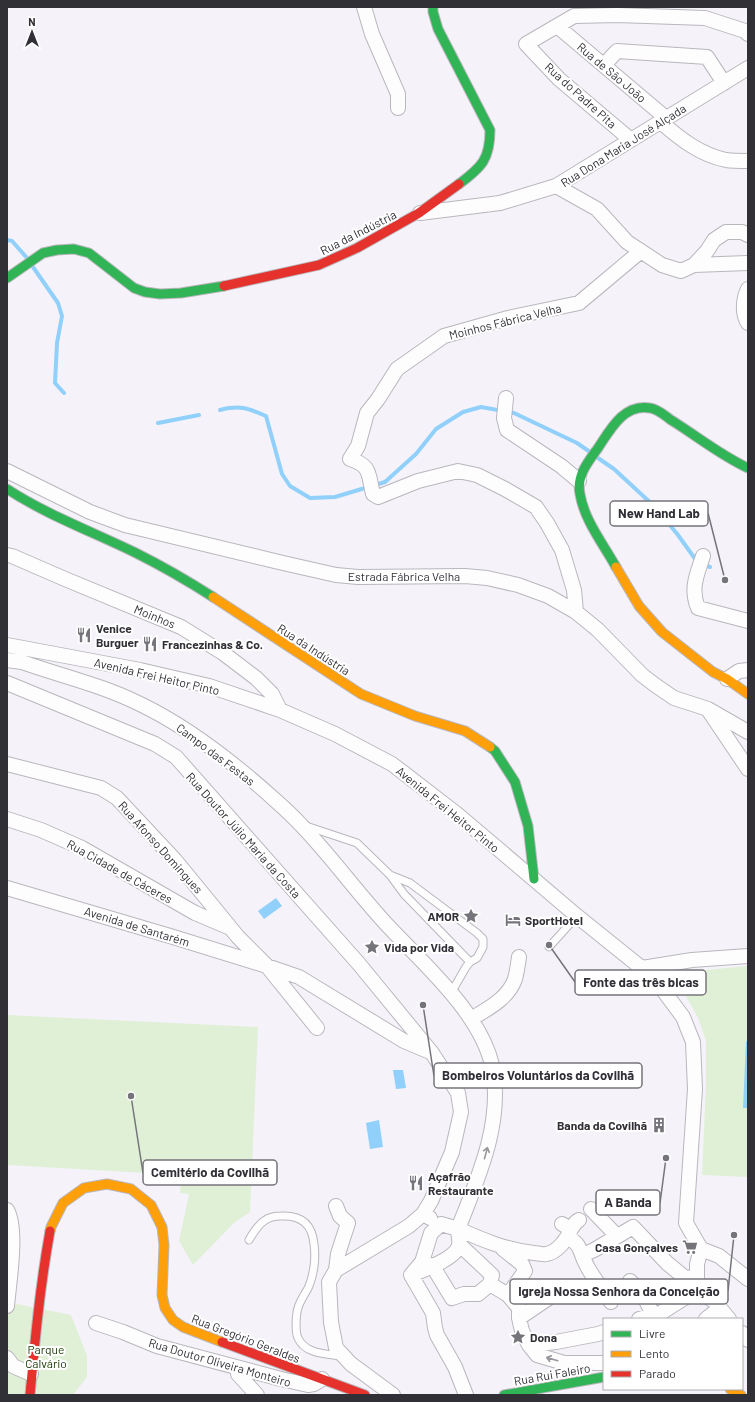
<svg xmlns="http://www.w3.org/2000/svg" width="755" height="1402" viewBox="0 0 755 1402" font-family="Barlow,sans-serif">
  <rect width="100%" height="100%" fill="#f5f3f9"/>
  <!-- green -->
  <path fill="#dff0d7" d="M748,966V1177L702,1175L706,1085V1041L698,1018L682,989L669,976L675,973Z
    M7,1015L258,1027L250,1212L235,1222L193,1265L179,1241L189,1194L180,1193L181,1175L7,1165Z
    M7,1302L71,1315L87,1356V1377L73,1395H8Z"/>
  <!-- water -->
  <path fill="#90d0fa" d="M276,898L282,906L264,919L258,911Z
    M746,1041L748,1042V1108H743Z
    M403,1070L406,1088L396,1089L393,1070Z
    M379,1120L383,1147L370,1149L366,1123Z"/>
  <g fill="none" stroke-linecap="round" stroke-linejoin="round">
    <!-- stream -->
    <path stroke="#90d0fa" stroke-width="4" d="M7,240L12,241L27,258
      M33,267L58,303L62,316L57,343L55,383L64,393
      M220,410C241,405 247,408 266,416L282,474L290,486L310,498L335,497L385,482L416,454L436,429L463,412L481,407L514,413L577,443L590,452
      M158,423L199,415
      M598,458L614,469L654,506L678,535L698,563L710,567"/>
    <!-- lane casing -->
    <g stroke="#b9b6bd" stroke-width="9">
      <path id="lane" d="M306,826L357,843L390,875L410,883L477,933L483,939V947L477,958L470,962L466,967L451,993
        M390,875L404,894L470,962
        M549,947L577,916
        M249,1240C253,1233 258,1225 264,1221C269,1217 276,1216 281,1216C301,1215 312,1224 314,1244C316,1257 314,1274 309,1286C306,1293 300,1300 298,1308C296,1314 295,1332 298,1338C305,1354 326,1354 341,1356"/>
    </g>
    <!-- street casing -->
    <g stroke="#b9b6bd" stroke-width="16">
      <path id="street" d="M364,7L372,34L398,94V108
        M557,26L666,118
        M604,65L617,51L707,57L724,83
        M661,122C680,139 701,155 726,160C733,161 741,161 748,161
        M631,140L559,79L526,44L574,16L617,15L705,18L745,31L748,34
        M556,186L597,209L627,242L662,265L681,271L694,265L748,263
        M420,213L500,203L556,186L748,68
        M694,265L707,251L714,240L726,232H742L748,235
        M748,289C743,299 742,314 748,323
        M506,398L504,418L507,430L561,466L579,481
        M7,471L90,512L125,525L283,563L336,575L358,577L465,576L487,578L518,585L548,596L576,612L598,630L642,675L655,685L674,698L708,709L748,732
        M7,555L12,556L65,579L181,627L223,653L256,678L272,694L280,710
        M703,556C697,575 690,588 698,608L748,621
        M576,612L574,590L562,550L547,523L536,507L505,489L477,475L458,471L418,481L378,497L373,494C368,475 372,466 350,459L358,446L367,413L378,399L397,369L444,336L508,318L579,303L641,251
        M7,645L140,670L209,686L280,710L335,734L392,764L457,814L577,916L654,978L683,1017L693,1042L695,1089L686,1223L701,1249
        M7,660L22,662C61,676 102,685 140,704C190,728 234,763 275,800C284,808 293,816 301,825C332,857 358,894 389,927C424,964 480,1013 492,1065C504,1121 478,1178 458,1229C483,1240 506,1250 534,1253C538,1253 543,1255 546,1254C557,1253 568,1238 571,1229
        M727,679L739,671L748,670
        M7,683L155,744L176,757L359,964L432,1053L458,1093L461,1112L452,1152L431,1201L423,1214
        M709,711L748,769
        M7,764L101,788L117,798L175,860L238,937L267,966L317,1028
        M7,819L41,830L82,848L195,913L228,927
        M7,888L170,936L267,966L299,977L404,1041L430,1052
        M642,968L692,960L748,956
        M471,1019C487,1009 508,999 515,979C517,972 518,964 519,957
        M336,1206L340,1216L348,1223L338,1254L336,1270L329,1282L331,1322L336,1348L351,1364L393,1395
        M591,1209L617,1236
        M7,1210C18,1229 9,1283 7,1306
        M441,1224L458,1229C458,1234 460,1240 459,1245C456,1259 423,1270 411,1275L422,1262L431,1233Z
        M562,1224L571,1229L576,1222L579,1220
        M568,1237C582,1246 579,1250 585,1262C591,1276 603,1289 611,1302
        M459,1244L492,1275L490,1284
        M503,1249L522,1264L525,1271L508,1295
        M701,1249L697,1264V1290L714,1301L729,1319
        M701,1249L719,1256L748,1279
        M583,1255L594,1250L633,1227L667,1263L684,1277L697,1279
        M432,1265L452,1298L464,1294H478L490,1284L508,1295L519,1308V1318L522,1331L529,1345L537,1355L564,1363H604
        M336,1270L409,1226L423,1214L430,1218
        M411,1275L433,1313L435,1328L437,1335L455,1367L466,1395
        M630,1281L642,1293L654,1316
        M519,1318L559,1291
        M639,1319L659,1314L697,1290
        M706,1319L720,1308
        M96,1323L123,1332L157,1346L281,1379L308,1385L314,1384L322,1379
        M742,1333L748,1340
        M529,1345L556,1342L598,1334L604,1332
        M7,1358L13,1366L31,1374
        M238,1368V1374L257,1395"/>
    </g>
    <!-- fast casing -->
    <g stroke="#b9b6bd" stroke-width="11">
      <path id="fast" d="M433,7V12L438,29L490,130C490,159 482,167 459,184
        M7,278L43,253L57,250L74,249L89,253L134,288L145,292L160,294L181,293L224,286
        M7,489C47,515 93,532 136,553C162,566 188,581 213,597
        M616,567C604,545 584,520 580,494C576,476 588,462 598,448C610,430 624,403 650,408C658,409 664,415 671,420C697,436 720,455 748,468
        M490,747L495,751L515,782L528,826L534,879
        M504,1395L604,1377"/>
    </g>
    <!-- slow casing -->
    <g stroke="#b9b6bd" stroke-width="11">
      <path id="slow" d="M616,567L639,606L662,632L713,672L727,679L748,694
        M213,597L361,694L415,716L465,731L490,747
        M50,1231L51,1227L63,1203L84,1188L107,1184L131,1189L151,1205L162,1227L164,1245L162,1295L165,1308L173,1320L183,1327L222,1342
        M730,1389L741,1395"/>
    </g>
    <!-- jam casing -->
    <g stroke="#b9b6bd" stroke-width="11">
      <path id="jam" d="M224,286L319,265L357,248L419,213L459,184
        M222,1342L365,1395
        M30,1395C35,1340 40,1286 50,1231"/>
    </g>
    <!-- lane -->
    <use href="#lane" stroke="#fefdfe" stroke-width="7"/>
    <!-- street -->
    <use href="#street" stroke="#fefdfe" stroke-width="14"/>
    <!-- fast -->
    <use href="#fast" stroke="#30b455" stroke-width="9"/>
    <!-- slow -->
    <use href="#slow" stroke="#ff9f0a" stroke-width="9"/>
    <!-- jam -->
    <use href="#jam" stroke="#e5322d" stroke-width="9"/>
  </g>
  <!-- one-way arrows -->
  <defs><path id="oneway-shaft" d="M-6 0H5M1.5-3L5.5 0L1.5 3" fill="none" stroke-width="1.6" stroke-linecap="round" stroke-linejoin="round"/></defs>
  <g stroke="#98969a">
    <use href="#oneway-shaft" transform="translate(486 1153) rotate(-75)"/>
    <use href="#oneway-shaft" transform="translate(552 1359) rotate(-164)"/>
  </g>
  <!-- icons -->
  <defs>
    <g id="restaurant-bare" transform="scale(1.2)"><path d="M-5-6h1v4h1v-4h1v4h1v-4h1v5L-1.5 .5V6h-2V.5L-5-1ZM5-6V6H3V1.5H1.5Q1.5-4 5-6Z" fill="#76747b" stroke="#fff" stroke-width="2.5" paint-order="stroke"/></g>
    <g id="sight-bare" transform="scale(1.2)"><path d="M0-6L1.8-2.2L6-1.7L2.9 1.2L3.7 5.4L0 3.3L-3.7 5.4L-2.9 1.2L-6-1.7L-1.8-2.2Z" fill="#76747b" stroke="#fff" stroke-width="2.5" paint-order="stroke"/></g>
    <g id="hotel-bare" transform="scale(1.2)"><path d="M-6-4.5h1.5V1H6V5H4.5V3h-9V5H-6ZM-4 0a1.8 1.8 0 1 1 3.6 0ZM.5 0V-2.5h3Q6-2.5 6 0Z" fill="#76747b" stroke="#fff" stroke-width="2.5" paint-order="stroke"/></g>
    <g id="building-bare" transform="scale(1.2)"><path d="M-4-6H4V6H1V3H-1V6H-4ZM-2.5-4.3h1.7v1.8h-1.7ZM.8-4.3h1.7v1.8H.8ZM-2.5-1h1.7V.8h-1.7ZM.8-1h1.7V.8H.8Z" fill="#76747b" stroke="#fff" stroke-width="2.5" paint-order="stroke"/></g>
    <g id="supermarket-bare" transform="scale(1.2)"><path d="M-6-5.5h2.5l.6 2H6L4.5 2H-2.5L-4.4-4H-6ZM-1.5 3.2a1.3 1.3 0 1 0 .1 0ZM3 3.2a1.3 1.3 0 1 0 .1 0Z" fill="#76747b" stroke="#fff" stroke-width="2.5" paint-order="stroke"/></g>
  </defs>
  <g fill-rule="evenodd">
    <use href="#restaurant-bare" x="84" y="635"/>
    <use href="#restaurant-bare" x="150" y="644"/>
    <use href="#sight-bare" x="471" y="916"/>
    <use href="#hotel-bare" x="513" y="920"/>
    <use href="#sight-bare" x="372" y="947"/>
    <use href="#building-bare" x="659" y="1125"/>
    <use href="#restaurant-bare" x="416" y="1183"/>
    <use href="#supermarket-bare" x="690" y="1247"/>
    <use href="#sight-bare" x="518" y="1337"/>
  </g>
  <g text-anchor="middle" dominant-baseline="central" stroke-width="4" stroke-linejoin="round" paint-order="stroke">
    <!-- street labels -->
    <g font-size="12" fill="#323037" stroke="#fff">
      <text transform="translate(612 72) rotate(40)">Rua de São João</text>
      <text transform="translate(581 95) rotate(42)">Rua do Padre Pita</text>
      <text transform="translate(623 145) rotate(-32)">Rua Dona Maria José Alçada</text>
      <text transform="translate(358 232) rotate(-27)">Rua da Indústria</text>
      <text transform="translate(505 321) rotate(-14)">Moinhos Fábrica Velha</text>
      <text x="404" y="576">Estrada Fábrica Velha</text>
      <text transform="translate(155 616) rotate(22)">Moinhos</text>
      <text transform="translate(314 649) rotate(33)">Rua da Indústria</text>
      <text transform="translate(157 676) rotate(13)">Avenida Frei Heitor Pinto</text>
      <text transform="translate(216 754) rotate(37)">Campo das Festas</text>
      <text transform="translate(448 809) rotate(39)">Avenida Frei Heitor Pinto</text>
      <text transform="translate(244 835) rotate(48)">Rua Doutor Júlio Maria da Costa</text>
      <text transform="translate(161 847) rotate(48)">Rua Afonso Domingues</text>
      <text transform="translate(120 871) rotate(29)">Rua Cidade de Cáceres</text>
      <text transform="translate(137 926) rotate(17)">Avenida de Santarém</text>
      <text transform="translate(246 1338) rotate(21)">Rua Gregório Geraldes</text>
      <text transform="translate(220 1362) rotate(16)">Rua Doutor Oliveira Monteiro</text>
      <text transform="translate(552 1374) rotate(-10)">Rua Rui Faleiro</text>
    </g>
    <!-- poi labels -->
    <g font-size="12" font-weight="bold" fill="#323037" stroke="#fff" text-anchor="start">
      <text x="96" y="628">Venice<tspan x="96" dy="14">Burguer</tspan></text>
      <text x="162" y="644">Francezinhas &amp; Co.</text>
      <text x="459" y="916" text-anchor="end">AMOR</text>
      <text x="525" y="920">SportHotel</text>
      <text x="384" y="947">Vida por Vida</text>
      <text x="647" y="1125" text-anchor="end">Banda da Covilhã</text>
      <text x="428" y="1176">Açafrão<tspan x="428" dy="14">Restaurante</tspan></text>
      <text x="678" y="1247" text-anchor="end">Casa Gonçalves</text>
      <text x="530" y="1337">Dona</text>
    </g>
    <!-- park labels -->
    <g font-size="12" fill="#183700" stroke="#fff">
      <text x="46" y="1349">Parque<tspan x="46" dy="14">Calvário</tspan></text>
    </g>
  </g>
  <!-- callouts -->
  <path fill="none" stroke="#76747b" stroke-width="1.5" d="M725 580L708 513M549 945L575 982M423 1005L434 1076M131 1096L143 1173M666 1158L660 1203M734 1235L728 1291"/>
  <g fill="#76747b" stroke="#fff" stroke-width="1.5">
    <circle cx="725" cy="580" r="4"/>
    <circle cx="549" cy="945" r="4"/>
    <circle cx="423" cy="1005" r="4"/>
    <circle cx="131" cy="1096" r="4"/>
    <circle cx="666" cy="1158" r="4"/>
    <circle cx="734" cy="1235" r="4"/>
  </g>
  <g fill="#fff" stroke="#76747b" stroke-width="1.5">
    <rect x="610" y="501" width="98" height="25" rx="4"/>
    <rect x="575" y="970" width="131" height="25" rx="4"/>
    <rect x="434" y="1063" width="208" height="25" rx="4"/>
    <rect x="143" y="1160" width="134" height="25" rx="4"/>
    <rect x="596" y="1190" width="64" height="25" rx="4"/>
    <rect x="510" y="1279" width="218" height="25" rx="4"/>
  </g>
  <g font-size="13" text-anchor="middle" font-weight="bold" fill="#323037">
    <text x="659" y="518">New Hand Lab</text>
    <text x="641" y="987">Fonte das três bicas</text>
    <text x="538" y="1080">Bombeiros Voluntários da Covilhã</text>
    <text x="210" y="1177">Cemitério da Covilhã</text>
    <text x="628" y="1207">A Banda</text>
    <text x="619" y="1296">Igreja Nossa Senhora da Conceição</text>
  </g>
  <!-- border -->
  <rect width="755" height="1402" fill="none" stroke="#323037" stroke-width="16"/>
  <!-- legend -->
  <rect x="603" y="1318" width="140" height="72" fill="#ffffff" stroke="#adacaf"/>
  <rect x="611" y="1331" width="20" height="6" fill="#30b455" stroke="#adacaf"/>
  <text x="639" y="1338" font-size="12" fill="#323037">Livre</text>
  <rect x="611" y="1351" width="20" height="6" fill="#ff9f0a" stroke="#adacaf"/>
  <text x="639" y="1358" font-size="12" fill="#323037">Lento</text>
  <rect x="611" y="1371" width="20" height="6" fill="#e5322d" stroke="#adacaf"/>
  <text x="639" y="1378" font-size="12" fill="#323037">Parado</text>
  <!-- north arrow -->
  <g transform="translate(32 32)" stroke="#ffffff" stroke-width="3" paint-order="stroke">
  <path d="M0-3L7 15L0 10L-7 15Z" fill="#323037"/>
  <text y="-6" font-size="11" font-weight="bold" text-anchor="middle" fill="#323037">N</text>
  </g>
</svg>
